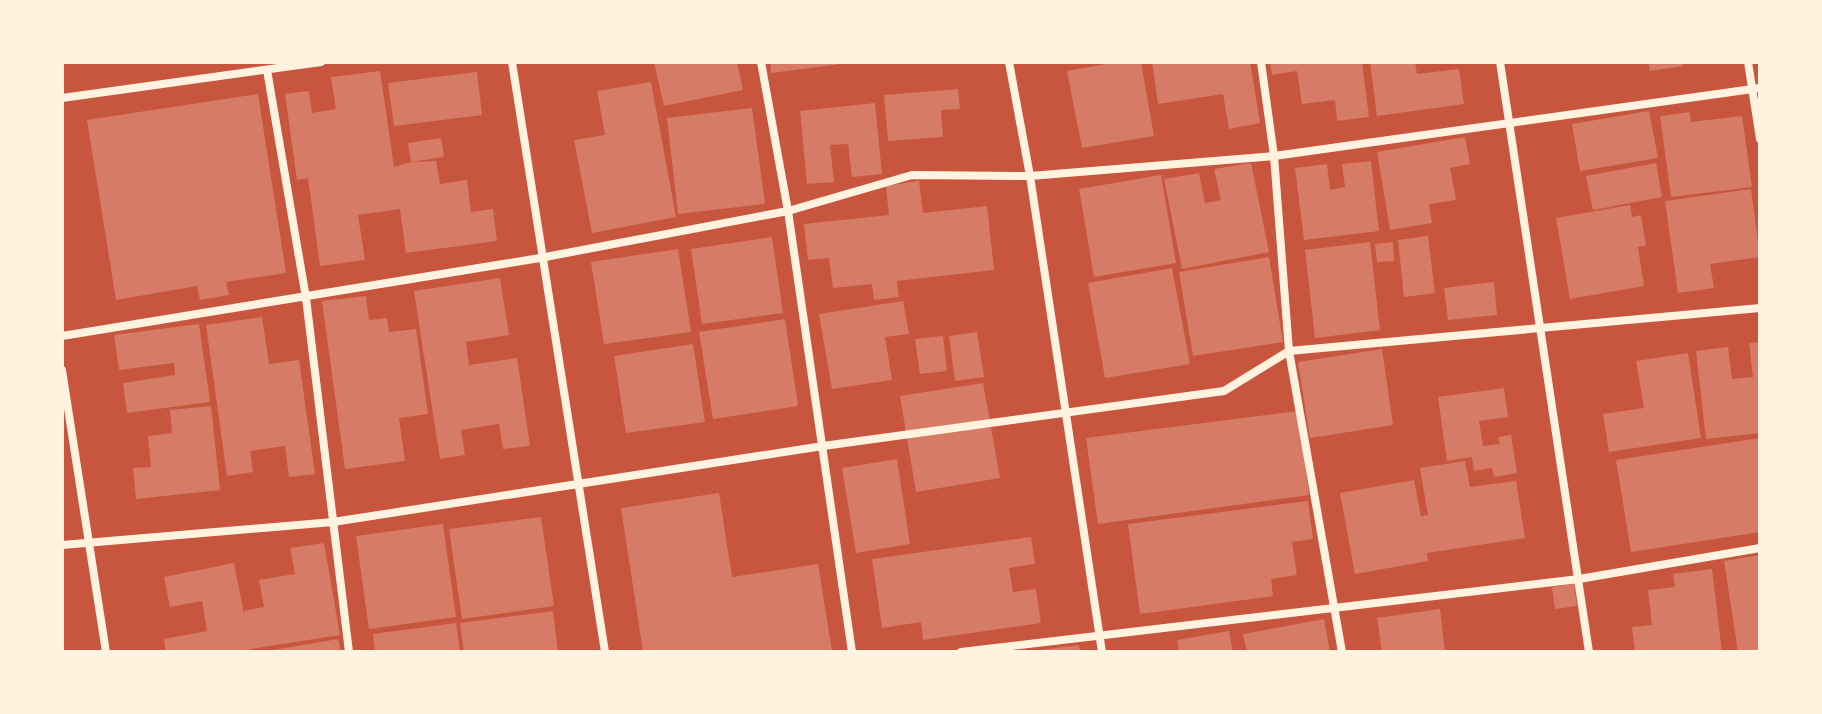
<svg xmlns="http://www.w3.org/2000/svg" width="1822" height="714" viewBox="0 0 1822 714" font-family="'Fira Sans',sans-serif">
  <rect width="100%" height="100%" fill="#c8553d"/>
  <!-- building -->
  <path fill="#d67c66" d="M654,62H737L743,90L664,106Z
    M770,62H840L841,64L771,73Z
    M1118,62H1141L1154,136L1082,148L1067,71Z
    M1152,62H1250L1260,123L1229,129L1223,94L1158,104Z
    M1270,62H1362L1369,117L1337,121L1335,100L1302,104L1297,71L1272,75Z
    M1370,62H1415L1417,74L1459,69L1464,104L1377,116Z
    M1648,62H1682L1683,66L1650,71Z
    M380,71L394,167L411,162L408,143L441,138L444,157L411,162L436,161L440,184L467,180L471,212L493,209L497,241L406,253L400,209L358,215L365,260L320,266L308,178L297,180L285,94L309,91L312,113L336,109L331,77Z
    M477,72L482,115L394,126L388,83Z
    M651,82L676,217L592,233L574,140L605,135L597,91Z
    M958,89L960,109L941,110L943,137L888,141L884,95Z
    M258,94L286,273L226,282L229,295L200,300L197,286L116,300L87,120Z
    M875,103L882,174L852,177L848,144L830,145L834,182L807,184L800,111Z
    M752,108L765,204L678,214L667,118Z
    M1649,111L1658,158L1580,171L1572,124Z
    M1690,112L1691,122L1742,116L1752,187L1671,197L1660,116Z
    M1465,137L1470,164L1450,168L1456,200L1429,204L1432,223L1390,230L1377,152Z
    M1371,161L1379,231L1304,240L1295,168L1327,164L1330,190L1345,187L1342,164Z
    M1251,163L1269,252L1182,269L1164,179L1199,173L1205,203L1221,200L1214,169Z
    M1656,163L1662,197L1593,210L1586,176Z
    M1161,175L1176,263L1094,277L1079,189Z
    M919,181L923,213L987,206L994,270L897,281L899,297L874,300L872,284L833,288L829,258L808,260L804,224L889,215L886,186Z
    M1751,189L1760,257L1710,264L1714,288L1678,293L1665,201Z
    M1630,205L1632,217L1641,215L1646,246L1638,247L1644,286L1570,299L1556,218Z
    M1428,236L1435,293L1404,297L1398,240Z
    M772,237L783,313L702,324L691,249Z
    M1370,242L1380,330L1315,338L1305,250Z
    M1393,242L1394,261L1377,262L1375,244Z
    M678,249L691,332L604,344L591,262Z
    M1269,257L1283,342L1193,356L1179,272Z
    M1172,268L1190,364L1105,378L1088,283Z
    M500,278L509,335L466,342L469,365L517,358L530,446L503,449L499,424L461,430L465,455L440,459L414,291Z
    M1494,282L1497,315L1448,320L1444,288Z
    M366,296L369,320L387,318L389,332L416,329L428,414L399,418L405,461L345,469L322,301Z
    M903,301L909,334L885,337L892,380L832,389L819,314Z
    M262,317L269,364L299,360L315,474L289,477L285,446L250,451L253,472L227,476L206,325Z
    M785,319L798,406L713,419L699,332Z
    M199,324L210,402L127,413L123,383L175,375L174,363L119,370L114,335Z
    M977,332L984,377L955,381L949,336Z
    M943,336L947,371L920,374L915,339Z
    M1760,342V433L1706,439L1696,351L1728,347L1732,379L1753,377L1749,343Z
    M693,344L705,422L626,433L614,356Z
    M1382,349L1393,425L1310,438L1298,362Z
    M1688,353L1701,438L1609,452L1603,414L1644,408L1636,361Z
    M983,383L1000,478L916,492L900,396Z
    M1504,388L1508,417L1479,421L1483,446L1500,444L1498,437L1511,435L1517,473L1494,477L1492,468L1474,471L1472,457L1447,461L1438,397Z
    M211,406L220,490L136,499L133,468L151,467L148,436L172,433L170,410Z
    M1298,411L1309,495L1098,524L1086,438Z
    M1760,438V532L1631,552L1616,460Z
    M897,459L910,544L856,553L842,468Z
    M1465,461L1470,487L1516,481L1525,538L1427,553L1428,561L1355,574L1340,493L1414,480L1421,516L1428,515L1420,468Z
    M719,493L732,577L818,564L832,651L643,652L621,508Z
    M1308,501L1313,539L1292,542L1297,575L1271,579L1273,596L1140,614L1128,524Z
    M541,517L554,606L462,619L449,529Z
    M443,524L456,617L369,629L356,536Z
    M1031,537L1035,564L1009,568L1013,592L1036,589L1041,623L923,640L921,622L882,628L872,559Z
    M324,543L340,635L250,649L251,652H166L164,639L207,631L202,601L170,607L164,577L234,563L245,619L244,611L264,607L259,580L295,574L290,548Z
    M1760,555V652H1738L1724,561Z
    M1712,569L1722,652H1635L1632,627L1652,625L1648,590L1675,587L1673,574Z
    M1574,584L1577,606L1555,609L1552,587Z
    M1440,609L1445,652H1382L1377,618Z
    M553,611L558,652H464L460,623Z
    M1324,619L1330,652H1247L1243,634Z
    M456,623L460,652H375L373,634Z
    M1229,631L1233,652H1179L1177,640Z
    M338,639L341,652H273V650Z
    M1079,645L1080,652H1040V650Z"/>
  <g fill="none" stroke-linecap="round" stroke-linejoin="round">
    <!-- minor -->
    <path stroke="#fff3e0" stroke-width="8" d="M512,62L605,652
      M761,62L788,211L852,652
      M1009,62L1030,176L1102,652
      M1261,62L1274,156L1289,351L1342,652
      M1500,62L1589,652
      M1748,62L1760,139
      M267,70L306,298L349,652
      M62,98L321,62
      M62,336L540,258L788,211L912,175L1030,176L1274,156L1760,88
      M62,370L106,652
      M62,545L333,522L823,446L1224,391L1289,351L1760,308
      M961,652L1579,579L1760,548"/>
  </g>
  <!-- border -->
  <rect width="1822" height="714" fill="none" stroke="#fff3e0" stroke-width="128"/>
</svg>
